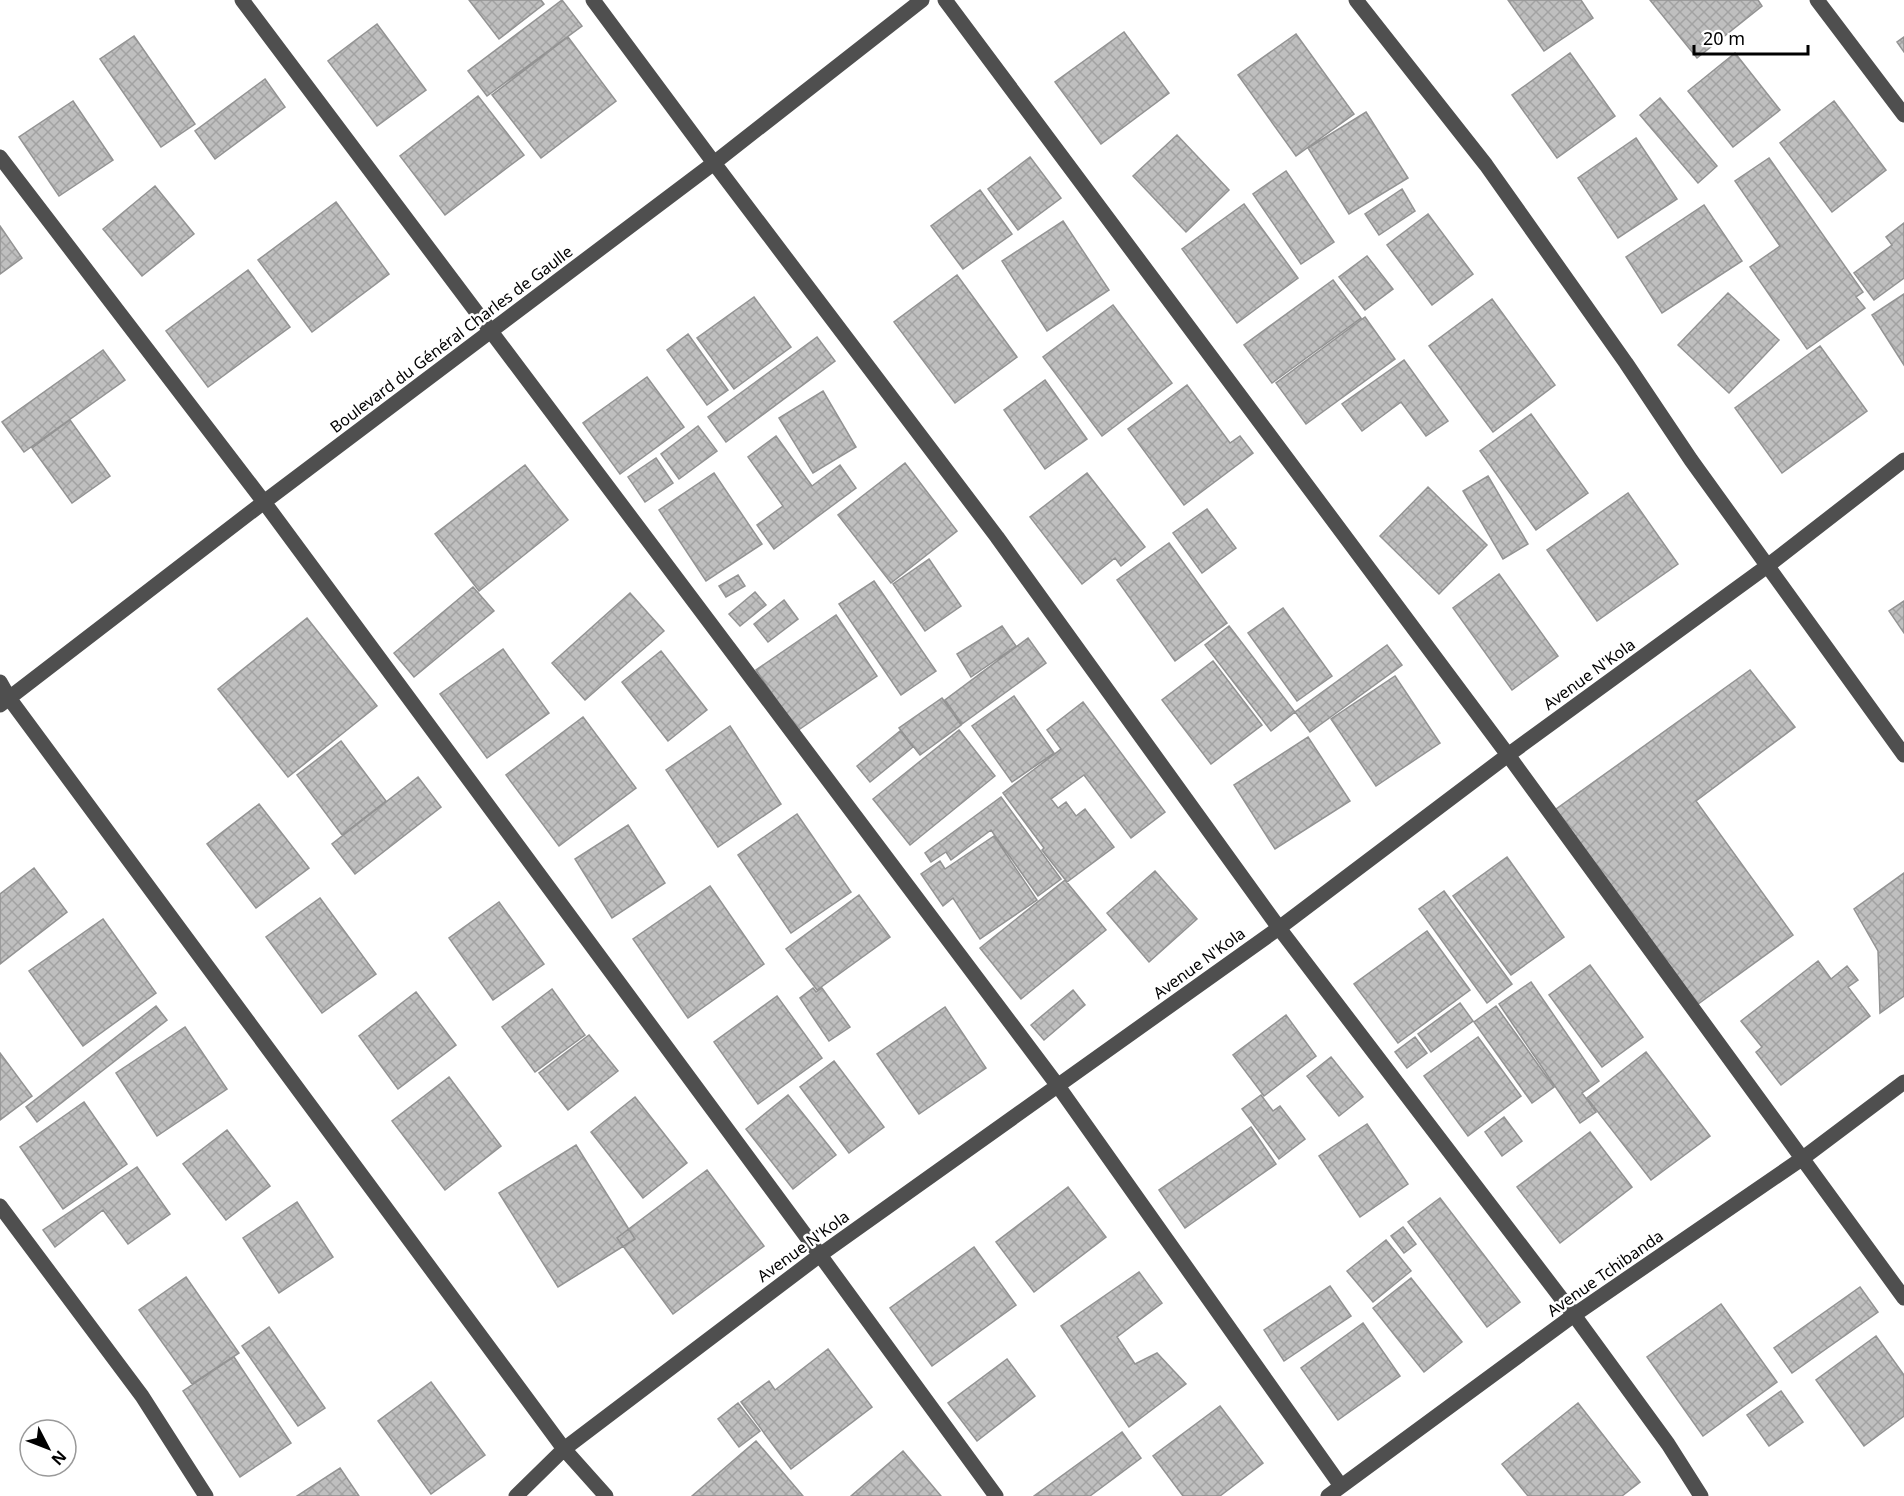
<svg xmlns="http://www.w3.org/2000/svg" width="1904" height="1496" viewBox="0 0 1904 1496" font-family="'Noto Sans',sans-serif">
  <defs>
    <pattern id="building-cross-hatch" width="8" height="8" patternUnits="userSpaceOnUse" patternTransform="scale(1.5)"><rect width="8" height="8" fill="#bfbfbf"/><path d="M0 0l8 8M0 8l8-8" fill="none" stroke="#a2a2a2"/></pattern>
  </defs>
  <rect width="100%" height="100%" fill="#fff"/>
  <!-- building -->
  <path fill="url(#building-cross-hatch)" stroke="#939393" stroke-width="1.5" d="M469,0H541L544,4L499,39Z
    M562,0L582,26L487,96L468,71Z
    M1508,0H1581L1593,18L1544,51Z
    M1650,0H1758L1762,6L1697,58Z
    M377,24L426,90L377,126L328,61Z
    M1124,32L1169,93L1101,144L1055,82Z
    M1296,34L1354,114L1296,156L1238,75Z
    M134,36L195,124L161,147L100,59Z
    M568,37L616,101L541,158L492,95Z
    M1904,37V52L1897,42Z
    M1570,53L1615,116L1557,158L1512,95Z
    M1735,53L1780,110L1733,147L1688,91Z
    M265,79L285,107L215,159L195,131Z
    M478,96L524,155L445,215L400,156Z
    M1660,98L1717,166L1698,183L1640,115Z
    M73,101L113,160L59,196L19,137Z
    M1834,101L1886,170L1832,212L1780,143Z
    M1366,112L1408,178L1349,214L1308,148Z
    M1177,135L1229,190L1186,232L1133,176Z
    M1636,138L1677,199L1618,238L1578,178Z
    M1030,157L1061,198L1018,230L988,189Z
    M1769,158L1863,292L1856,297L1865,308L1807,349L1750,267L1780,246L1735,181Z
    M1286,171L1334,242L1301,264L1253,194Z
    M155,186L194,234L142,276L103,229Z
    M1402,189L1415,211L1379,235L1365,214Z
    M980,190L1012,234L963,269L931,226Z
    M336,202L389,274L312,332L258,260Z
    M1244,204L1298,278L1237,323L1182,249Z
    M1704,205L1742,261L1662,313L1626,257Z
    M1428,214L1473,274L1432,305L1387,245Z
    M1063,221L1109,290L1047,331L1002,261Z
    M1904,223V278L1874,300L1854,273L1892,245L1886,237Z
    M0,226L22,258L0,274Z
    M1367,256L1393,289L1365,310L1339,277Z
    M248,270L290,327L208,387L166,331Z
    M957,275L1017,357L955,403L894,322Z
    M1333,280L1361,318L1272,383L1244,345Z
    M1728,293L1779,340L1729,393L1678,345Z
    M1904,294V365L1872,315Z
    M754,297L791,347L734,389L697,338Z
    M1492,299L1555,385L1493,432L1429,346Z
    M1113,305L1172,383L1102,436L1043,357Z
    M1365,317L1395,359L1306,424L1276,383Z
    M688,334L728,390L707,405L667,350Z
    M817,337L835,361L726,442L708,417Z
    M1820,346L1867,411L1782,473L1735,408Z
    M103,350L125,380L24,452L2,422Z
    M1404,360L1448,421L1426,436L1401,402L1362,431L1342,404Z
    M647,377L684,427L620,474L583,423Z
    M1045,380L1087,439L1045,469L1004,410Z
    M1187,385L1230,443L1240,436L1253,453L1184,505L1128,429Z
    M823,391L856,447L813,473L779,418Z
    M1531,414L1588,493L1536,530L1480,451Z
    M70,420L110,476L72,503L32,448Z
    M698,426L717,451L679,479L661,454Z
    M776,436L812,486L840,465L856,488L774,549L757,525L783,506L748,457Z
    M656,458L673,483L645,502L628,477Z
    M905,463L957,531L891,583L838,515Z
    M525,465L568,520L479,591L435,534Z
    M714,473L762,544L706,581L659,510Z
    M1087,473L1145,547L1121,566L1115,558L1082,584L1030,517Z
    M1488,476L1528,544L1503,559L1463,491Z
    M1428,487L1487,545L1439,594L1380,536Z
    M1628,493L1678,564L1597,621L1547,550Z
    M1207,509L1236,548L1202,573L1173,533Z
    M1169,543L1227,623L1175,661L1117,580Z
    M929,559L961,606L925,631L893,584Z
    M1499,574L1558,656L1512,690L1453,608Z
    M738,575L745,586L726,597L719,586Z
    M874,581L936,671L901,695L839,604Z
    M473,587L494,611L414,677L394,653Z
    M755,592L766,605L740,626L729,614Z
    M630,593L664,631L585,700L552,663Z
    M784,600L798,619L768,642L754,624Z
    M1904,601V633L1889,611Z
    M1283,608L1332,676L1297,701L1248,633Z
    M836,615L877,676L797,731L756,670Z
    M307,618L377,706L288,777L218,689Z
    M1002,626L1016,646L971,677L957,654Z
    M1229,626L1295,712L1271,731L1205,645Z
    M1028,638L1046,663L962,724L945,700Z
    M1387,645L1402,665L1310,732L1295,712Z
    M503,649L549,713L487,758L440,694Z
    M661,651L707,710L668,741L622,682Z
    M1213,661L1262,725L1211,764L1162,700Z
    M1750,670L1795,727L1696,801L1793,935L1694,1007L1552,812Z
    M1395,676L1440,743L1376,786L1331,719Z
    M1014,696L1054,753L1012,782L972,726Z
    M942,698L961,725L920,755L899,728Z
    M1083,702L1165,812L1131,838L1084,775L1051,799L1058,808L1066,802L1076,816L1085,809L1114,847L1067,882L1042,850L1044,848L1003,793L1061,749L1047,730Z
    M583,717L636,788L559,846L506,775Z
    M730,726L781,804L718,847L666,770Z
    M959,730L995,776L910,845L873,799Z
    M900,731L913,747L870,782L857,766Z
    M1308,737L1350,801L1275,849L1234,785Z
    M341,741L386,801L342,835L297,775Z
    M418,777L441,807L355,874L332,844Z
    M1001,797L1061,879L1038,896L991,830L951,860L946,852L931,862L925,853Z
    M259,804L309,868L256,908L207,844Z
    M797,814L851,892L791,933L738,855Z
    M628,825L665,883L612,918L575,859Z
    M994,836L1037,900L980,939L953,898L943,906L921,874L940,861L945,869Z
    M1507,857L1564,937L1511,975L1453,896Z
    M34,868L67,912L0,964V894Z
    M1155,871L1197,919L1149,962L1107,913Z
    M1904,873V996L1880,1013L1878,951L1854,909Z
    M1065,880L1106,930L1021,999L980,948Z
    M710,886L764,964L688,1018L633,939Z
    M1444,891L1512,984L1487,1003L1419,909Z
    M859,895L890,937L817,990L786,949Z
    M320,898L376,974L322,1013L266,937Z
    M499,902L544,964L493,1000L449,938Z
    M103,919L156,993L83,1046L29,971Z
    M1427,931L1470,990L1398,1043L1354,984Z
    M1818,961L1831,979L1847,966L1858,980L1848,987L1870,1016L1781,1085L1756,1052L1762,1047L1741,1021Z
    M1590,965L1643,1037L1602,1067L1549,995Z
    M1531,982L1599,1081L1582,1093L1596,1112L1580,1123L1499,1004Z
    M813,988L816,992L822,988L850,1027L829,1041L800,998Z
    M552,989L585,1035L535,1072L502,1027Z
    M1073,990L1085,1005L1044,1040L1031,1025Z
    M416,992L456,1045L398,1089L359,1036Z
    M777,996L822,1058L758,1104L714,1042Z
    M1460,1003L1473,1021L1431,1052L1418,1034Z
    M156,1006L167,1020L37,1122L26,1107Z
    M1496,1006L1554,1087L1532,1103L1474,1022Z
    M945,1007L986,1068L919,1114L877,1054Z
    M1286,1015L1316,1056L1264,1096L1233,1055Z
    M185,1027L227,1089L157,1136L116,1073Z
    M589,1035L618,1071L568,1110L539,1073Z
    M1415,1037L1427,1053L1407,1068L1395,1052Z
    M1478,1037L1521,1096L1468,1136L1424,1076Z
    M1646,1052L1710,1136L1651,1180L1587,1098Z
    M0,1053L32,1096L0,1120Z
    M1331,1057L1363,1097L1339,1116L1307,1076Z
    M834,1061L884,1127L849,1153L800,1087Z
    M449,1077L501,1146L445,1190L392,1121Z
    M788,1095L836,1155L793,1189L746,1129Z
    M1261,1095L1273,1111L1280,1106L1305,1139L1279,1159L1242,1109Z
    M635,1097L687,1163L643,1198L591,1132Z
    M84,1102L127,1164L63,1209L20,1147Z
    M1504,1117L1522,1141L1502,1156L1485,1132Z
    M1367,1124L1408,1184L1360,1217L1319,1156Z
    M1251,1127L1276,1164L1185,1228L1159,1190Z
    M227,1130L270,1186L226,1220L183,1164Z
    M1590,1132L1632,1187L1560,1243L1517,1187Z
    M576,1145L635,1239L558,1287L499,1193Z
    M137,1167L170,1214L128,1244L103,1210L55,1247L43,1230Z
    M707,1170L764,1246L673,1314L617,1238Z
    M1068,1187L1106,1237L1034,1292L996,1242Z
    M1440,1198L1520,1302L1487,1327L1408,1222Z
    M297,1202L333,1257L279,1293L243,1238Z
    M1403,1227L1416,1244L1404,1253L1391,1236Z
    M1386,1240L1411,1271L1373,1302L1347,1271Z
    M974,1247L1016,1305L932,1366L890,1308Z
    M1139,1272L1162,1303L1117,1337L1135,1364L1157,1353L1186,1384L1129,1427L1061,1326Z
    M186,1277L239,1353L192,1384L139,1310Z
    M1411,1278L1462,1342L1424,1372L1373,1308Z
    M1330,1286L1351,1316L1284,1361L1264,1330Z
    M1860,1287L1878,1312L1792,1373L1774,1348Z
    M1721,1304L1777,1382L1703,1436L1647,1357Z
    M1363,1323L1400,1376L1338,1420L1301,1368Z
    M269,1327L325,1408L298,1426L242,1346Z
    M1876,1336L1904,1375V1416L1864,1446L1816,1380Z
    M828,1349L872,1407L791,1469L741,1402L769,1381L775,1390Z
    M234,1357L291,1443L240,1477L183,1391Z
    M1007,1359L1035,1396L977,1441L948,1403Z
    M431,1382L485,1455L431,1494L378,1421Z
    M1781,1391L1803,1422L1769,1446L1747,1415Z
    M738,1403L760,1431L739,1447L718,1419Z
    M1578,1403L1640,1482L1622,1496H1528L1502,1464Z
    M1220,1406L1263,1463L1220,1496H1183L1153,1456Z
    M1122,1432L1141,1458L1090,1496H1034Z
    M756,1441L803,1496H692Z
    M903,1451L941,1496H851Z
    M340,1468L359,1496H297Z"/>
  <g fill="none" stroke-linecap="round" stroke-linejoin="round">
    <!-- minor -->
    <path stroke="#4f4f4f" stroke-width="15" d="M242,0L1058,1086L1341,1486
      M593,0L714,163L997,537L1279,928L1574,1315L1668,1444L1701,1496
      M945,0L1508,755L1904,1298
      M1356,0L1486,165L1626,363L1691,460L1904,755
      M1817,0L1904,115
      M0,157L264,502L820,1255L996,1496
      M0,682L9,698L564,1449L606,1496
      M0,705L264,502L714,163L922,0
      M0,1206L142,1396L206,1496
      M516,1496L564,1449L820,1255L1279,928L1508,755L1766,567L1904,460
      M1328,1496L1574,1315L1803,1158L1904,1082"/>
  </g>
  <g text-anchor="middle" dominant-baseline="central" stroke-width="5" stroke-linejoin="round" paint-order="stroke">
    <!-- street labels -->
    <g font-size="16" fill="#000" stroke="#fff">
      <text transform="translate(451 339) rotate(-37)">Boulevard du Général Charles de Gaulle</text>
      <text transform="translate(1589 674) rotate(-36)">Avenue N'Kola</text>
      <text transform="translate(1199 963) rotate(-36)">Avenue N'Kola</text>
      <text transform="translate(803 1246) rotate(-36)">Avenue N'Kola</text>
      <text transform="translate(1605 1273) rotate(-35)">Avenue Tchibanda</text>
    </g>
  </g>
  <!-- north arrow -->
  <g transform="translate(48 1448) rotate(132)"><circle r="28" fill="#ffffff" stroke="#999999" stroke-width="1.5"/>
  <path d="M0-4.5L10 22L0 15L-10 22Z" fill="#000000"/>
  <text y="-9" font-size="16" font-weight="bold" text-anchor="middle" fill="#000000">N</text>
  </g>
  <!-- scale -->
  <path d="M1694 45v9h114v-9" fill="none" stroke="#000000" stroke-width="3"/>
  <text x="1703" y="45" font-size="18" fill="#000000" stroke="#ffffff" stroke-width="4.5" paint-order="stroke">20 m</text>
</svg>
